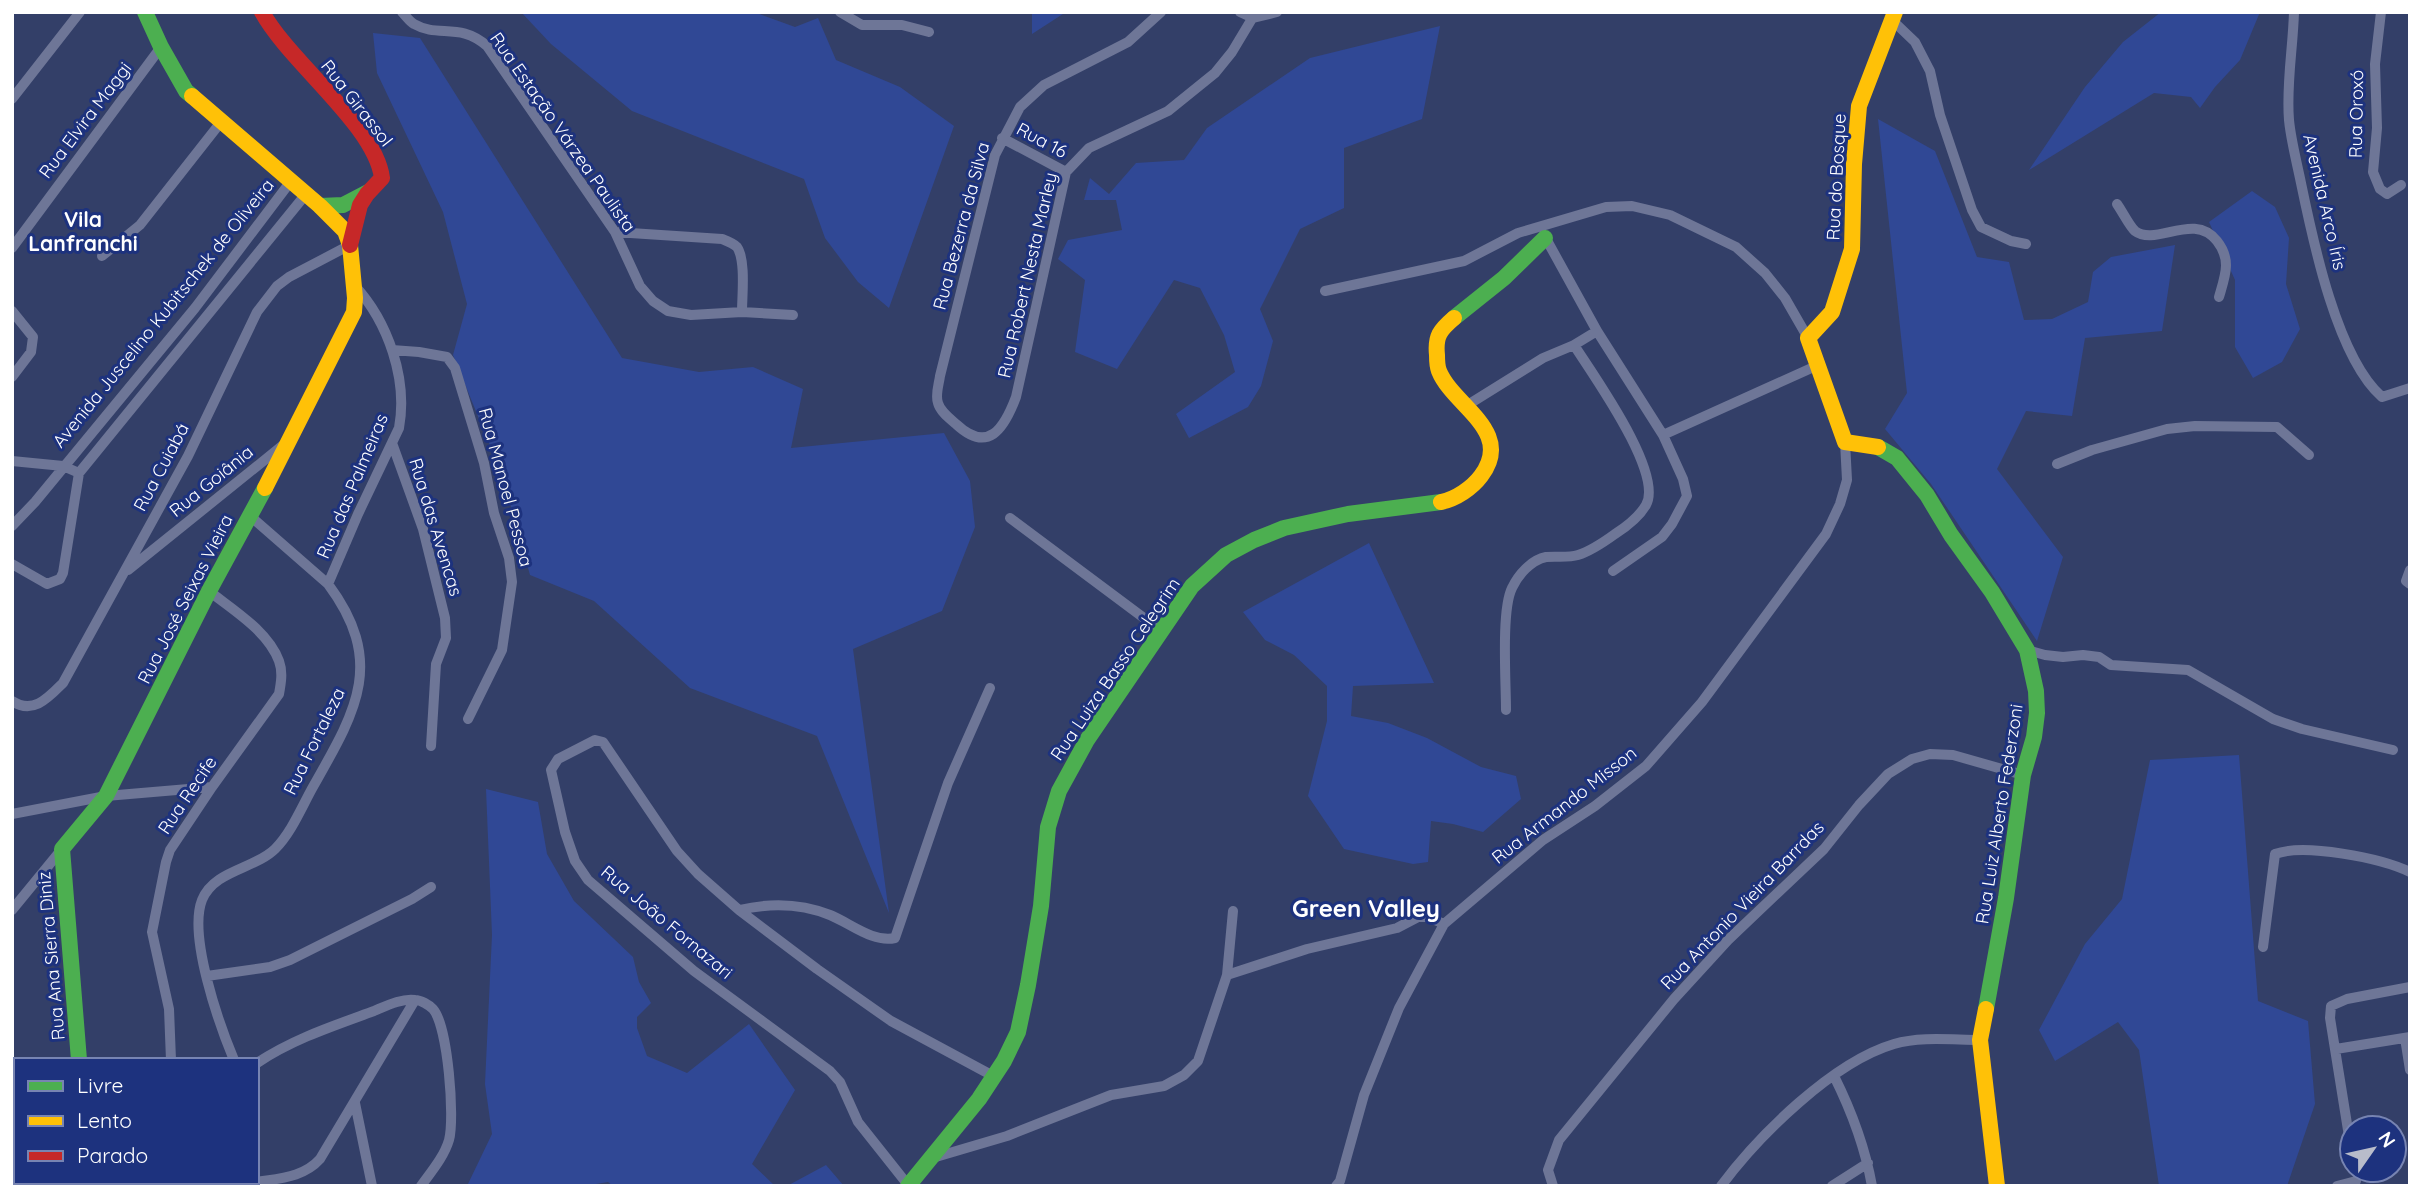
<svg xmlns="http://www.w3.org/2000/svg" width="2422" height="1198" viewBox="0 0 2422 1198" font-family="Quicksand,sans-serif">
  <rect width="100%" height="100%" fill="#333f68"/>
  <!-- green -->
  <path fill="#304895" d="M521,12H754L795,27L818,18L836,60L900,87L954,126L889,308L858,282L825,238L804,179L632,111L551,44Z
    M1032,12H1066L1032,34Z
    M2161,12H2260L2240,60L2215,87L2200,108L2191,97L2154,93L2029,170L2085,87L2123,42Z
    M1440,26L1422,119L1344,148V208L1300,229L1260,309L1273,341L1261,386L1248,407L1189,438L1176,414L1235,372L1224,335L1200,288L1174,280L1117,369L1075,352L1085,280L1058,259L1068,240L1122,230L1116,200H1084L1090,178L1109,194L1136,163L1184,160L1207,128L1310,58Z
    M373,33L420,38L622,358L699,372L753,367L803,389L791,448L944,433L970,481L975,527L942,611L853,649L889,913L817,736L690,688L594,601L530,575L502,475L453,355L467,304L443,212L377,73Z
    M1878,119L1935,151L1977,257L2009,262L2024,320L2052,319L2088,302L2093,272L2111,257L2175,245L2162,331L2085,338L2072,416L2026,411L1997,469L2063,557L2037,641L1931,484L1885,429L1907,393Z
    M2252,191L2275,207L2289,238L2286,284L2300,329L2282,362L2253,378L2235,347V280L2209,222Z
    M1369,543L1434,683L1353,686L1351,716L1388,723L1427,738L1481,767L1516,776L1521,799L1483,832L1453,824L1431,821L1428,862L1413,864L1344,849L1308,796L1327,721V686L1294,655L1265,640L1243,612Z
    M2239,755L2258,1001L2308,1021L2315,1104L2287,1186H2159L2139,1050L2118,1022L2055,1061L2039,1030L2085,944L2122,899L2150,760Z
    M486,789L538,802L547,854L574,901L633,957L639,982L651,1003L637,1017V1028L647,1056L687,1073L749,1024L795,1090L752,1164L775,1186H613L608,1182L584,1186H467L492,1134L485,1084L492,935Z
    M826,1165L844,1186H787Z"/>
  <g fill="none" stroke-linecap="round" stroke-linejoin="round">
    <!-- street -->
    <path stroke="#6e7697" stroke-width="10" d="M402,12C406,16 410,22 414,24C438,38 460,22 487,46L615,232L640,286L653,301L668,311L691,315L742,312L793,315
      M840,12L862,25H902L929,32
      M1161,12L1128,42L1044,85L1020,107L995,155L940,376C939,384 935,395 938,403C940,411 949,418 956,424C988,454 1004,429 1016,397L1066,172L1089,148L1168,111L1215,73L1232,52L1256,12
      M1240,12L1253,18L1277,12
      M2294,12C2293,48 2286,85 2289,120C2291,141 2297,163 2301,183C2313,241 2337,358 2382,397L2410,388
      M2381,12L2375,64L2377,128L2373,172L2380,189L2387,194L2401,185
      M1893,21L1915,42L1930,71L1940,115L1972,210L1981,227L2011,241L2026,244
      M12,99L80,12
      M1002,138L1066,172
      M2117,204C2122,211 2130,227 2135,231C2156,247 2194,211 2217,241C2232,260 2225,276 2219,297
      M615,232L722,239C727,241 733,243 737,247C746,260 742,296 742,312
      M1544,235L1597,331L1663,435L1683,479L1687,496L1672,524L1662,537L1613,571
      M12,248L161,47
      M102,256L140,225L221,122
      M1325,291L1464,261L1518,233L1606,207L1632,206L1670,215L1736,247L1765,273L1785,298L1808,338
      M12,311L33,337L31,352L12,377
      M392,350L419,352L447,357L455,368L484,463L494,513L509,558L512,582L502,650L468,719
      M1466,406L1543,358L1574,345L1597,331
      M1663,435L1816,366
      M392,443L423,529L445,618L446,638L436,664L431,746
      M12,461L63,466L79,473
      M2057,464L2092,450L2167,429L2195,426L2277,427L2309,455
      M1010,518L1160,630
      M12,526L35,502L195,308L291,181
      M12,564L47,584L60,579L63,573L79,473L306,194
      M128,570L282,446
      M2410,570L2406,581L2410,584
      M328,584L358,514L399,428C408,379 388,322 355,286
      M2027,650L2045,655L2063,657L2083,655L2099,657L2111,665L2188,670L2273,719L2302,729L2393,750
      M990,688L948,783L895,938C873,943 850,923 830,915C800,903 769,903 739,910L817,969L891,1021L995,1077
      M12,701C33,715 48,698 63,683L188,456L257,312L277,286L289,277L350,245
      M1506,710C1506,682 1501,610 1512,588C1518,575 1531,560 1546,557C1556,556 1568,558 1578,555C1591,551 1604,542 1615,534C1626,527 1639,517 1646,505C1664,473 1593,375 1574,345
      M12,814L106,796L212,787
      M12,910L62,849
      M739,910L698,874L677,851L603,742L595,740L558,759L551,770L565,832L575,861L588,880L694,971L830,1071L840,1082L858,1122L908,1185
      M2263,947L2275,854C2304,843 2381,858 2410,872
      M1227,975L1307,949L1397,928L1418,917H1428L1444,924
      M207,976L270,967L290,960L412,899L431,887
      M2405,1038L2410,1070
      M2336,1049L2410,1037
      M171,1060L169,1009L152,932L166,862L170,850L212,787L279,694C281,683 283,672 279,661C268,631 233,610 209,591
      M234,1060C219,1024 188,936 202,900C214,870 255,869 275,849C292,832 302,806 314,785C356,711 386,662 328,584L250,516
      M257,1063C293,1039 333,1026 374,1011C386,1006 402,998 415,1000C421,1000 429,1005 433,1009C448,1026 455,1119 449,1140C444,1157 431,1172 421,1186
      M1834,1076C1852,1112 1865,1147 1872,1186
      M355,1103L372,1186
      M2352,1155L2330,1018L2331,1006L2347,999L2410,987
      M929,1159L1007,1136L1111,1095L1164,1086L1184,1075L1198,1061L1227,975L1233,911
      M12,1182L20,1186
      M257,1182C281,1178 304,1177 320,1159L415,1000
      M235,1186L254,1182
      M1336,1186L1340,1181L1364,1095L1399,1008L1444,924L1543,840L1595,806L1646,766L1702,702L1826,534L1840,504L1847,480L1845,442
      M1553,1186L1548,1170L1559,1140L1674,999L1728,940L1824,849L1859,805L1888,774L1912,759L1930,754L1953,755L2023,775
      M1721,1186C1759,1135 1833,1062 1894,1044C1921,1036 1953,1040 1980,1040
      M1832,1186L1868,1163
      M2337,1186L2356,1181"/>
    <!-- fast -->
    <path stroke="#4caf50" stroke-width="16" d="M145,12L161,47L186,91L192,96
      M320,206L343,205L368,192
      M1454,318L1504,278L1545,238
      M1878,447L1897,458L1927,495L1951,535L1992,592L2027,650L2036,691L2037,713L2034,737L2023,775L2006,898L1986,1009
      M79,1060L62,849L106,796L209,591L265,488
      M90,1182V1186
      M908,1186L979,1099L1004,1061L1018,1032L1028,985L1041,906L1048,827L1059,791L1087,740L1192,586L1226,555L1254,540L1284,528L1348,514L1441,502"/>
    <!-- slow -->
    <path stroke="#ffc107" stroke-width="16" d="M192,96L320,206L345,231L350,245L355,298L354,312L265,488
      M1878,447L1845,442L1808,338L1832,312L1852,249L1854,164L1859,106L1895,12
      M1441,502C1456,499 1472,488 1481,476C1515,431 1453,406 1439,371C1437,366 1437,359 1437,355C1435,336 1440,330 1454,318
      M1986,1009L1980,1040L1997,1186"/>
    <!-- jam -->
    <path stroke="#c62828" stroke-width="16" d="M262,12C290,63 375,125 382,178L367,194L360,205L350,245"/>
  </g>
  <g text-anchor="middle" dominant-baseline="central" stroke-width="6" stroke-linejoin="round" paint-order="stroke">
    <!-- street labels -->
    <g font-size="18" fill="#fff" stroke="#1d327e">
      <text transform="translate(357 103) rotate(52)">Rua Girassol</text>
      <text transform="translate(2356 114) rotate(-89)">Rua Oroxó</text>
      <text transform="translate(85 120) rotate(-53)">Rua Elvira Maggi</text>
      <text transform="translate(563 132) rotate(55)">Rua Estação Várzea Paulista</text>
      <text transform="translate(1042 140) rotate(28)">Rua 16</text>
      <text transform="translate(1836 177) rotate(-87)">Rua do Bosque</text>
      <text transform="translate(2325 202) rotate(77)">Avenida Arco Íris</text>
      <text transform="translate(961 226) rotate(-75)">Rua Bezerra da Silva</text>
      <text transform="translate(1027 275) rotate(-77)">Rua Robert Nesta Marley</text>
      <text transform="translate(163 313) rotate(-51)">Avenida Juscelino Kubitschek de Oliveira</text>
      <text transform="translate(161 467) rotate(-62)">Rua Cuiabá</text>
      <text transform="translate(211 481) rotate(-39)">Rua Goiânia</text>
      <text transform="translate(352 486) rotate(-67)">Rua das Palmeiras</text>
      <text transform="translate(506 487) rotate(75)">Rua Manoel Pessoa</text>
      <text transform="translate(436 527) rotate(73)">Rua das Avencas</text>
      <text transform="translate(185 599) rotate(-63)">Rua José Seixas Vieira</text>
      <text transform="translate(1115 669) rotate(-56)">Rua Luiza Basso Celegrim</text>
      <text transform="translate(314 741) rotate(-64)">Rua Fortaleza</text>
      <text transform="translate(187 795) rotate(-56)">Rua Recife</text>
      <text transform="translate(1564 805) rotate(-38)">Rua Armando Misson</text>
      <text transform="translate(1999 814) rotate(-81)">Rua Luiz Alberto Federzoni</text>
      <text transform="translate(1742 905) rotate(-46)">Rua Antonio Vieira Barrdas</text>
      <text transform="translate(667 922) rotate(40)">Rua João Fornazari</text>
      <text transform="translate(51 956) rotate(-95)">Rua Ana Sierra Diniz</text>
    </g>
    <!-- quarter labels -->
    <g font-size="21" font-weight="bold" fill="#fff" stroke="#1d327e">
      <text x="83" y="219">Vila<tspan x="83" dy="24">Lanfranchi</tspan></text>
    </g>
    <!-- district labels -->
    <g font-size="24" font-weight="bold" fill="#fff" stroke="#1d327e">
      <text x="1366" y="908">Green Valley</text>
    </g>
  </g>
  <!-- border -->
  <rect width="2422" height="1198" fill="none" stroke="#ffffff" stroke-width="28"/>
  <!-- legend -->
  <rect x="14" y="1058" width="245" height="126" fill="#1d327e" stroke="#7784b2" stroke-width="2"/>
  <rect x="28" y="1081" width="35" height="10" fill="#4caf50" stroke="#7784b2" stroke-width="2"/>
  <text x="77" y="1093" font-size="21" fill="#ffffff">Livre</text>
  <rect x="28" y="1116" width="35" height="10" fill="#ffc107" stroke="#7784b2" stroke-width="2"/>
  <text x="77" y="1128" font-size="21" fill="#ffffff">Lento</text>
  <rect x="28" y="1151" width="35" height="10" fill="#c62828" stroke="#7784b2" stroke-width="2"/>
  <text x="77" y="1163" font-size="21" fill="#ffffff">Parado</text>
  <!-- north arrow -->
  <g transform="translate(2373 1149) rotate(56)"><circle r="33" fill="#1d327e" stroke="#7784b2" stroke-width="2"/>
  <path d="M0-5L12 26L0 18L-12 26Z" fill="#b8bcca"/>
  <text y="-10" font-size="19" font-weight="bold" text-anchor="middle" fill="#ffffff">N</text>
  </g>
</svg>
